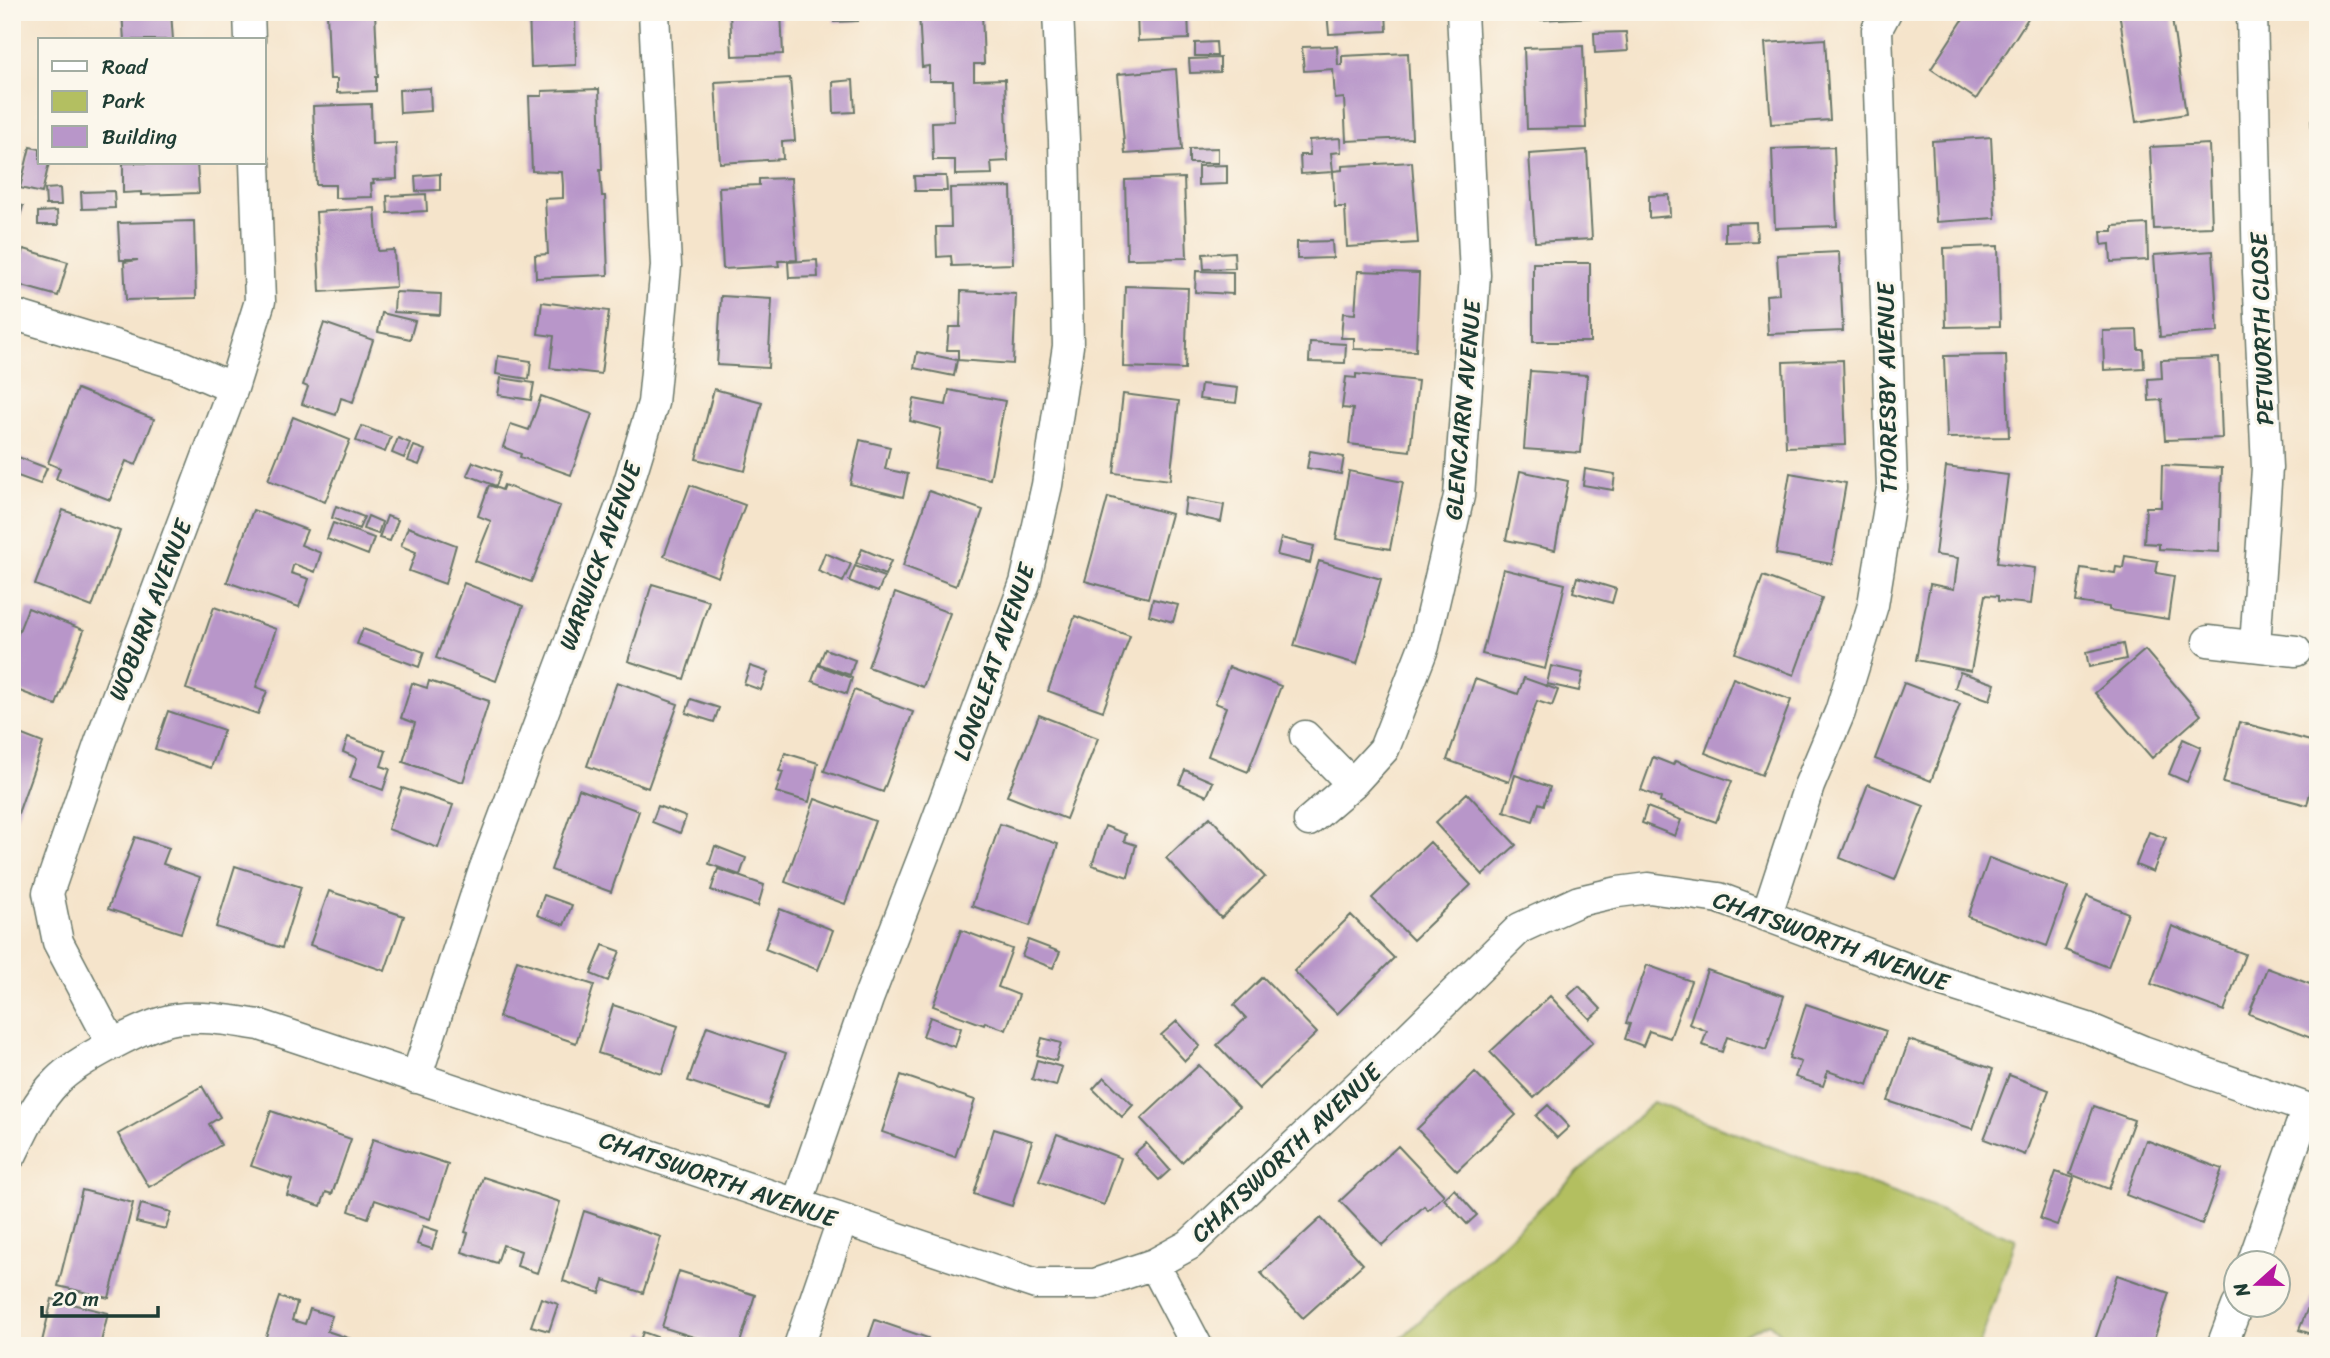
<svg xmlns="http://www.w3.org/2000/svg" width="2330" height="1358" viewBox="0 0 2330 1358" font-family="Sriracha,sans-serif">
  <rect width="100%" height="100%" fill="#fbf7ec"/>
  <filter id="ink" filterUnits="userSpaceOnUse"><feTurbulence type="fractalNoise" baseFrequency=".0143" numOctaves="2"/><feDisplacementMap in="SourceGraphic" scale="14" xChannelSelector="R" yChannelSelector="G"/><feConvolveMatrix kernelMatrix="1 2 1 2 8 2 1 2 1" color-interpolation-filters="sRGB"/></filter>
  <filter id="wash" filterUnits="userSpaceOnUse"><feTurbulence type="fractalNoise" baseFrequency=".00686" numOctaves="4" result="noise"/><feDisplacementMap in="SourceGraphic" scale="28" xChannelSelector="R" yChannelSelector="G"/><feGaussianBlur stdDeviation="1.57" result="paint"/><feColorMatrix in="noise" values="0 0 0 0 0 0 0 0 0 0 0 0 0 0 0 0 0 1.4 0 .05"/><feComposite in="paint" operator="in"/></filter>
  <g filter="url(#wash)">
    <rect width="100%" height="100%" fill="#f5e4cb"/>
    <!-- green -->
    <path fill="#b3bf61" stroke="#697e4a" stroke-width="2" d="M1653,1102L2016,1239L1979,1346H1794L1769,1323L1721,1346H1393Z"/>
    <g id="blocks">
      <!-- building -->
      <path fill="#b896c9" d="M122,12H171L173,40H124Z
        M327,12H375L378,77H376V91L337,93V79H330Z
        M529,12H575L576,65L531,67Z
        M730,12H781L783,54L732,56Z
        M834,12H858V21L834,22Z
        M919,12H982L984,64H974V80L1005,79L1008,161L991,162L992,174L955,175V160H933L932,122L954,121L953,81H929V66L922,67Z
        M1137,12H1188L1189,39L1138,41Z
        M1327,12H1386L1387,31L1329,34Z
        M1541,12H1593L1594,17L1541,20Z
        M1759,12H1819V15L1759,18Z
        M1968,12H2032L1976,99L1931,69Z
        M2119,12H2171L2186,114L2136,122Z
        M1626,32L1628,51L1595,53L1594,33Z
        M1825,39L1830,120L1771,124L1765,43Z
        M1216,42L1217,56H1195V43Z
        M1337,46L1338,65H1342V56L1408,53L1412,138L1346,141L1344,98L1335,99L1333,69L1304,71L1302,47Z
        M1583,46L1586,128L1527,129L1524,48Z
        M1220,58V72L1190,73L1189,59Z
        M1176,69L1182,150L1125,154L1118,74Z
        M790,78L795,141L782,142L783,159L720,163L715,82Z
        M853,80L855,112L834,113L833,82Z
        M430,88L431,111L400,113L399,90Z
        M599,89L602,170H600L602,196H605L608,275L536,278L535,255L548,254L545,199L563,198V185L562,172L532,171L529,96H542V91Z
        M371,104L372,144L396,143L397,179L373,180L374,183L371,184L372,197L335,198V185H316L313,106Z
        M2318,119V185H2316L2311,120Z
        M1991,137L1995,218L1936,222L1932,141Z
        M1340,138L1341,152L1331,153L1333,172L1301,174L1300,155H1310L1309,140Z
        M2209,144L2212,227L2154,229L2150,147Z
        M30,147L40,149V163H49L42,193L20,188Z
        M1834,147L1837,226L1775,228L1772,149Z
        M1218,148V163H1189V149Z
        M1587,150L1592,239L1535,242L1529,154Z
        M1412,162L1418,243L1347,247L1345,207H1335L1333,171L1342,170V166Z
        M123,163H197L199,193L141,195V192L123,193Z
        M1227,165V184L1198,185V166Z
        M440,174V190L416,191L415,176Z
        M914,176H946L947,191H915Z
        M791,178L797,260L778,261L779,266L723,269L719,187L759,185V179Z
        M1184,178L1187,258L1127,259L1125,180Z
        M1011,187L1013,264L952,266L951,256L937,257L936,227H951L950,188Z
        M60,188L61,205H46L45,189Z
        M114,191L115,208L82,209L81,192Z
        M426,194L427,211L388,213L387,196Z
        M1669,195L1670,216L1649,218V196Z
        M12,203L23,206L13,241H12Z
        M375,208L378,251L394,250L396,287L320,292L316,212Z
        M57,211L58,225H38V212Z
        M194,221L196,298L126,300L124,262L138,260H120L118,223Z
        M1756,222L1757,241L1725,242V223Z
        M2147,224L2148,260L2111,262L2110,244L2102,245L2101,231H2113V226Z
        M1332,241L1333,258L1297,259V242Z
        M1998,246L2000,326L1946,327L1944,248Z
        M24,249L68,262L58,296L15,284Z
        M2213,251L2218,332L2160,337L2154,255Z
        M1234,252L1235,268L1204,269L1203,254Z
        M1839,252L1843,331L1768,334L1766,295L1779,294L1777,255Z
        M817,260L818,277L789,278L788,262Z
        M1533,263H1590V342H1533Z
        M1196,271L1233,272V294L1195,292Z
        M1358,271L1419,273L1416,351L1354,349V338H1341L1343,313L1355,314Z
        M1125,286L1188,288L1185,369L1123,367Z
        M961,291L1016,294L1013,364L958,360V350H947L949,327H960Z
        M395,292L441,294L440,315L394,312Z
        M721,296L772,299L768,368L717,365Z
        M542,302L609,311L601,374L550,368L554,336L538,334Z
        M382,313L415,321L410,339L378,332Z
        M324,323L373,340L353,402L341,398L336,415L302,404L308,387L303,385Z
        M2137,330L2138,349H2143L2144,368L2104,370L2103,331Z
        M1310,342L1346,344L1345,363L1309,362Z
        M917,352L957,360L954,376L914,368Z
        M2006,355L2009,437L1947,438L1944,356Z
        M498,356L531,361L529,379L496,374Z
        M2219,358L2222,438L2165,440L2162,400L2149,401L2148,379L2162,378L2161,360Z
        M1843,360L1846,445L1786,447L1783,362Z
        M1530,371L1587,375L1581,453L1524,449Z
        M1356,374L1418,381L1410,451L1349,444L1353,409L1342,408L1346,377L1356,378Z
        M501,378L534,383L531,400L498,395Z
        M1201,384L1238,388L1236,403L1199,399Z
        M77,389L154,419L136,465L126,461L110,500L56,479L60,468L48,463Z
        M714,389L762,402L745,471L696,459Z
        M949,390L1005,401L990,479L934,468L941,429L910,421L914,399L946,405Z
        M1123,394L1179,401L1170,480L1114,473Z
        M541,396L592,414L571,475L520,457L521,454L503,447L511,424L529,430Z
        M293,417L350,440L325,502L268,480Z
        M362,426L391,437L385,452L356,441Z
        M398,438L410,443L404,458L392,453Z
        M860,440L890,447L885,469L908,474L903,497L850,484Z
        M414,446L425,450L419,465L408,461Z
        M1310,451L1344,457L1341,474L1307,468Z
        M18,457L47,468L40,484L12,474Z
        M473,462L501,472L496,486L467,475Z
        M2162,465L2222,468L2219,552L2159,549V544L2144,543L2146,507H2161Z
        M1946,467L2008,475L1997,563L2035,568L2031,604L1998,601V596L1985,595L1971,671L1916,660L1930,584L1954,589L1958,558L1935,555Z
        M1585,469L1615,474L1613,490L1583,485Z
        M1349,471L1403,482L1390,549L1336,539Z
        M1520,471L1568,481L1555,550L1506,540Z
        M1790,473L1846,483L1832,564L1776,554Z
        M489,485L502,490L504,485L560,506L531,582L475,561L491,521L478,516Z
        M690,485L745,505L718,577L664,556Z
        M929,491L983,510L956,586L903,566Z
        M1108,497L1171,514L1148,598L1085,581Z
        M1186,498L1224,505L1221,522L1184,514Z
        M336,506L364,517L359,529L332,518Z
        M63,510L120,531L92,607L35,585Z
        M253,510L307,530L301,545L321,553L315,572L294,564L293,566L291,573L309,579L299,607L227,582Z
        M368,516L382,522L378,534L363,529Z
        M387,516L398,520L390,541L379,538Z
        M333,523L374,538L368,555L327,539Z
        M408,527L456,545L445,584L409,571L416,552L401,546Z
        M1281,538L1314,546L1310,563L1277,555Z
        M862,549L891,561L885,575L856,563Z
        M825,553L851,564L843,582L818,571Z
        M2125,556L2158,561L2156,573L2174,576L2168,619L2109,610V607L2076,602L2081,568L2115,573L2116,567L2123,568Z
        M1319,561L1381,579L1357,664L1294,646Z
        M855,566L884,577L878,592L849,581Z
        M1503,569L1565,584L1545,669L1482,654Z
        M1763,576L1822,598L1794,675L1735,653Z
        M1577,577L1616,589L1612,603L1573,592Z
        M464,583L523,606L496,681L436,658Z
        M652,584L709,601L684,679L628,661Z
        M895,593L950,613L923,687L868,667Z
        M1153,599L1178,605L1173,622L1149,615Z
        M214,607L276,629L256,687L267,691L258,714L186,689Z
        M28,608L84,630L56,705L12,688V649Z
        M1075,616L1130,636L1103,711L1048,691Z
        M363,629L424,652L419,667L357,644Z
        M2123,644L2126,659L2089,667L2086,652Z
        M825,649L855,660L850,675L819,664Z
        M2145,650L2201,715L2152,758L2095,693Z
        M818,665L852,678L847,694L812,681Z
        M750,666L768,672L761,690L744,684Z
        M1551,666L1583,673L1579,691L1547,684Z
        M1229,667L1281,686L1248,772L1208,756L1226,707L1215,703Z
        M1960,672L1995,684L1990,700L1955,688Z
        M1524,678L1558,690L1552,706L1537,701L1509,782L1447,760L1475,679L1518,694Z
        M1733,678L1791,700L1762,775L1705,753Z
        M429,681L489,701L463,782L403,762L415,723L401,718L412,683L427,688Z
        M617,682L678,704L648,788L587,766Z
        M1904,683L1960,704L1931,781L1875,759Z
        M854,690L913,712L883,792L824,771Z
        M691,699L719,708L714,722L686,713Z
        M168,711L224,730L211,768L155,749Z
        M1039,715L1098,738L1066,819L1007,796Z
        M2239,722L2318,743V761L2307,805L2223,783Z
        M12,731L43,743L16,819L12,817Z
        M348,737L386,751L381,766L390,769L383,790L350,778L357,758L343,752Z
        M2183,739L2201,747L2187,782L2169,774Z
        M785,753L818,763L809,802L776,792L783,772L779,771Z
        M1653,757L1673,765L1675,761L1732,781L1716,822L1660,802L1661,798L1641,790Z
        M1185,770L1213,782L1207,796L1179,784Z
        M1515,775L1550,787L1544,805L1539,803L1533,821L1504,811Z
        M1868,784L1924,806L1895,880L1840,858Z
        M402,788L453,805L438,848L388,829Z
        M579,789L639,811L611,892L551,870Z
        M1467,793L1516,845L1483,875L1435,823Z
        M815,799L875,821L845,904L785,882Z
        M658,806L686,817L680,833L652,822Z
        M1647,807L1681,820L1675,836L1642,823Z
        M1210,817L1265,877L1221,918L1166,858Z
        M1000,824L1058,844L1030,926L972,906Z
        M1105,826L1126,834L1124,841L1136,845L1128,877L1092,865Z
        M2149,832L2166,838L2153,872L2136,865Z
        M135,837L169,848L163,864L200,877L181,933L108,909Z
        M1430,842L1471,885L1413,940L1372,898Z
        M715,846L746,858L740,875L709,864Z
        M1989,858L2068,887L2047,946L1968,917Z
        M235,866L301,887L282,948L216,927Z
        M718,869L764,885L758,906L711,890Z
        M329,891L404,916L385,971L310,945Z
        M544,895L572,905L564,925L537,915Z
        M2087,896L2128,913L2108,967L2065,950Z
        M780,909L833,930L818,970L765,949Z
        M1351,915L1394,958L1337,1014L1294,971Z
        M2172,926L2245,954L2224,1011L2151,984Z
        M961,930L1012,949L998,987L1019,995L1006,1030L985,1022L984,1025L933,1006Z
        M1028,940L1060,952L1053,968L1022,956Z
        M603,945L620,951L608,981L591,974Z
        M517,960L594,985L576,1043L499,1017Z
        M1647,965L1691,981L1670,1038L1649,1031L1643,1046L1625,1039L1630,1024L1626,1023Z
        M2267,968L2318,987V1034L2316,1040L2249,1014Z
        M1707,970L1784,996L1766,1050L1727,1037L1722,1052L1702,1045L1707,1031L1689,1024Z
        M1263,977L1317,1033L1259,1089L1217,1045L1246,1018L1234,1005Z
        M1579,986L1601,1009L1590,1019L1568,996Z
        M1550,996L1593,1042L1534,1098L1490,1052Z
        M1806,1004L1886,1031L1868,1085L1828,1071L1823,1086L1795,1077L1801,1062L1789,1058Z
        M613,1005L678,1026L662,1074L598,1053Z
        M930,1017L961,1028L955,1047L923,1036Z
        M1177,1021L1200,1046L1185,1061L1161,1035Z
        M707,1026L786,1053L767,1108L688,1081Z
        M1042,1038L1061,1043L1056,1061L1037,1055Z
        M1909,1040L1993,1069L1973,1129L1888,1101Z
        M1037,1060L1062,1067L1056,1086L1032,1079Z
        M1199,1065L1239,1107L1182,1162L1141,1119Z
        M1475,1072L1516,1115L1457,1171L1417,1129Z
        M901,1075L975,1100L955,1157L882,1132Z
        M2009,1075L2049,1090L2025,1155L1984,1139Z
        M1104,1077L1133,1105L1122,1117L1093,1089Z
        M202,1086L220,1117L209,1124L221,1145L149,1187L118,1134Z
        M1548,1105L1569,1127L1557,1138L1536,1116Z
        M2094,1106L2134,1120L2109,1189L2070,1174Z
        M271,1111L351,1139L332,1194L326,1192L321,1206L287,1195L292,1180L251,1166Z
        M994,1129L1032,1141L1012,1206L974,1194Z
        M1057,1134L1121,1158L1104,1205L1039,1181Z
        M373,1139L448,1164L430,1219L375,1200L368,1218L349,1211Z
        M2146,1140L2222,1169L2202,1224L2126,1195Z
        M1146,1143L1170,1170L1159,1180L1134,1154Z
        M1398,1146L1444,1195L1428,1210L1424,1206L1382,1245L1340,1201Z
        M2056,1172L2074,1178L2057,1225L2040,1219Z
        M483,1177L560,1202L537,1273L517,1266L521,1251L503,1245L497,1263L462,1252L468,1233L465,1232Z
        M1454,1189L1477,1215L1467,1224L1444,1199Z
        M82,1190L133,1203L109,1298L58,1286Z
        M141,1204L171,1212L166,1229L136,1222Z
        M584,1211L661,1237L643,1293L604,1280L600,1293L563,1281Z
        M1321,1218L1363,1264L1303,1318L1261,1273Z
        M423,1226L438,1231L432,1249L417,1244Z
        M679,1271L755,1295L739,1346H722L662,1327Z
        M2117,1275L2169,1293L2152,1346H2093Z
        M2318,1282V1336L2299,1330Z
        M279,1297L297,1303L292,1320L305,1324L310,1309L332,1316L327,1331L372,1346H263Z
        M541,1298L558,1304L549,1331L531,1326Z
        M52,1299L108,1313L100,1346H41Z
        M875,1320L928,1338L925,1346H866Z
        M643,1332L657,1337L654,1346H638Z"/>
    </g>
  </g>
  <g filter="url(#ink)">
    <use href="#blocks" fill-opacity="0" stroke="#6a7769" stroke-width="2"/>
    <g fill="none" stroke-linecap="round" stroke-linejoin="round">
      <!-- street casing -->
      <g stroke="#6a7769" stroke-width="33">
        <path id="street" d="M249,12L250,40
          M2252,12L2258,272L2267,468L2255,646
          M12,314L177,364L233,388
          M2208,641L2296,651
          M1305,736L1352,784
          M1309,821L1352,784L1384,749L1424,646L1459,496L1475,275L1462,12
          M1767,914L1809,786L1840,712L1873,605L1892,488L1877,29L1886,12
          M112,1044L58,942L48,893L100,742L233,388L260,301L255,163
          M416,1078L484,870L625,495L653,403L666,266L654,12
          M12,1154C24,1129 37,1101 57,1081C76,1061 148,1023 175,1019C203,1015 232,1021 260,1025L1036,1284H1095L1154,1264L1189,1245L1399,1047L1520,928L1579,901L1618,892L1649,888L1719,898L1943,982L2088,1028L2143,1051L2318,1112
          M797,1204L868,999L932,834L1025,583L1047,485L1068,346L1064,140L1058,12
          M1154,1264L1197,1346
          M2252,1264L2307,1108
          M799,1346L842,1221
          M2222,1346L2237,1306"/>
      </g>
      <!-- street -->
      <use href="#street" stroke="#fff" stroke-width="30"/>
    </g>
  </g>
  <g text-anchor="middle" dominant-baseline="central" stroke-width="6" stroke-linejoin="round" paint-order="stroke">
    <!-- street labels -->
    <g font-size="24" fill="#1f3d34" stroke="#fbf7ec">
      <text transform="translate(2262 329) rotate(-92)">PETWORTH CLOSE</text>
      <text transform="translate(1887 388) rotate(-91)">THORESBY AVENUE</text>
      <text transform="translate(1463 410) rotate(-85)">GLENCAIRN AVENUE</text>
      <text transform="translate(600 556) rotate(-70)">WARWICK AVENUE</text>
      <text transform="translate(150 610) rotate(-69)">WOBURN AVENUE</text>
      <text transform="translate(994 662) rotate(-71)">LONGLEAT AVENUE</text>
      <text transform="translate(1831 941) rotate(20)">CHATSWORTH AVENUE</text>
      <text transform="translate(1286 1153) rotate(-43)">CHATSWORTH AVENUE</text>
      <text transform="translate(718 1179) rotate(19)">CHATSWORTH AVENUE</text>
    </g>
  </g>
  <!-- margin -->
  <rect width="2330" height="1358" fill="none" stroke="#fbf7ec" stroke-width="42"/>
  <!-- legend -->
  <rect x="38" y="38" width="228" height="126" fill="#fbf7ec" stroke="#a3ada2" stroke-width="2"/>
  <rect x="52" y="61" width="35" height="10" fill="#ffffff" stroke="#a3ada2" stroke-width="2"/>
  <text x="102" y="74" font-size="21" fill="#1f3d34">Road</text>
  <rect x="52" y="91" width="35" height="21" fill="#b3bf61" stroke="#a3ada2" stroke-width="2"/>
  <text x="102" y="108" font-size="21" fill="#1f3d34">Park</text>
  <rect x="52" y="126" width="35" height="21" fill="#b896c9" stroke="#a3ada2" stroke-width="2"/>
  <text x="102" y="144" font-size="21" fill="#1f3d34">Building</text>
  <!-- north arrow -->
  <g transform="translate(2257 1284) rotate(249)"><circle r="33" fill="#fbf7ec" stroke="#a3ada2" stroke-width="2"/>
  <path d="M0-5L12 26L0 18L-12 26Z" fill="#b5179e"/>
  <text y="-10" font-size="19" font-weight="bold" text-anchor="middle" fill="#1f3d34">N</text>
  </g>
  <!-- scale -->
  <path d="M42 1306v10h116v-10" fill="none" stroke="#1f3d34" stroke-width="3.5"/>
  <text x="52" y="1306" font-size="21" fill="#1f3d34" stroke="#fbf7ec" stroke-width="5" paint-order="stroke">20 m</text>
</svg>
